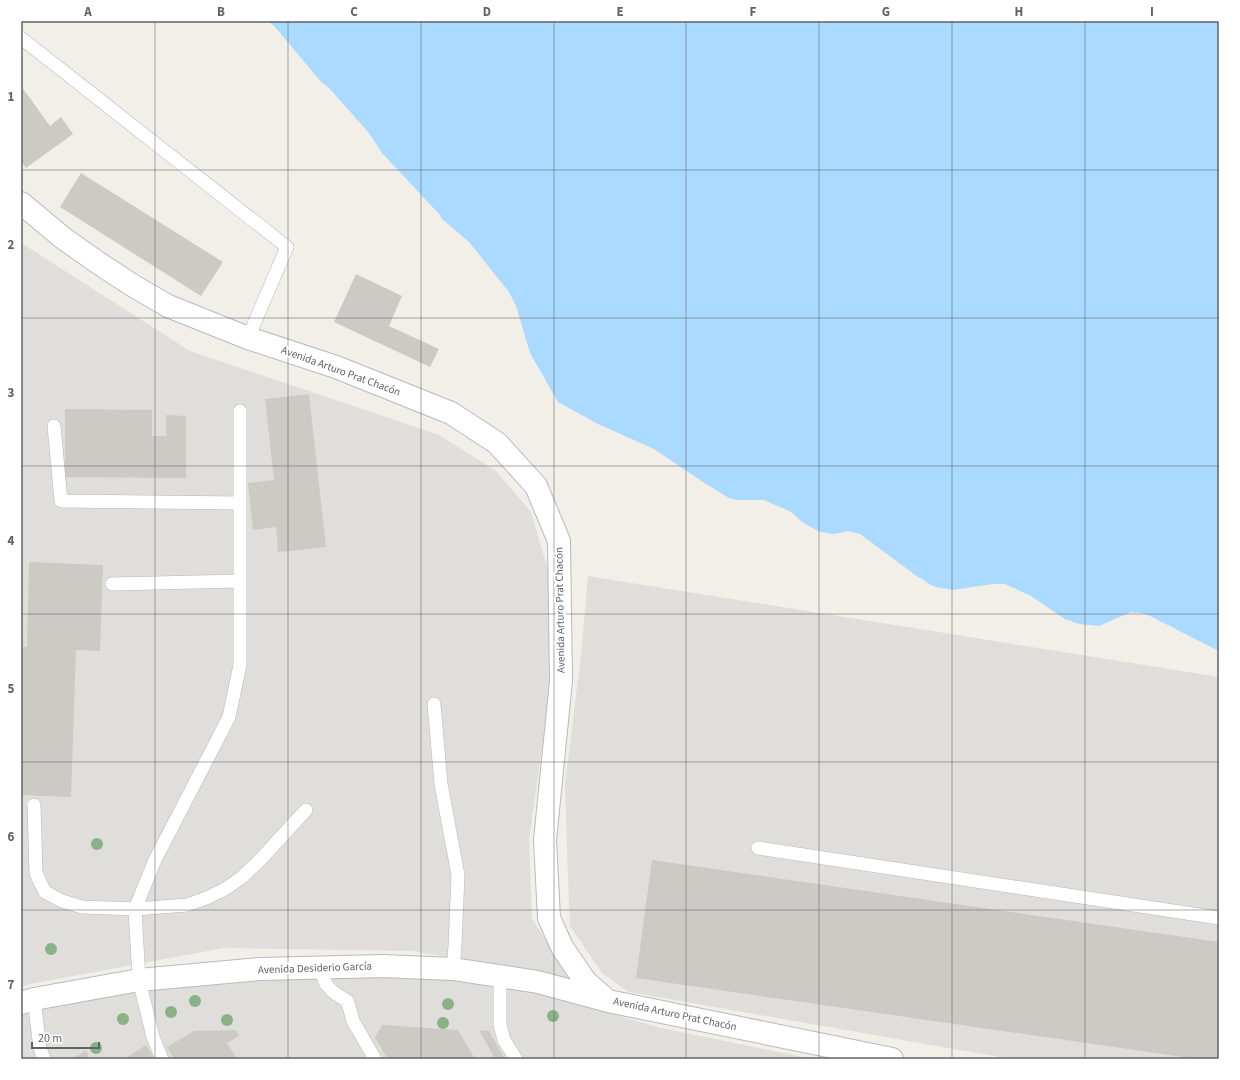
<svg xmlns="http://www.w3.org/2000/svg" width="1240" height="1080" viewBox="0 0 1240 1080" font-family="'Source Sans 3',sans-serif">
  <rect width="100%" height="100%" fill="#f1efe8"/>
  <!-- industrial -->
  <path fill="#e0deda" d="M21,244H23L190,351L439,435L496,471L531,512L551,580L548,704L529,840L532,919L571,978L412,951L224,948L30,984L21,987Z
    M588,576L1219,677V1059H1011L629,992L602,973L570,926L568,880L565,784L581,655Z
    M389,969L522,988L661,1028L813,1059H21V1009L168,976Z"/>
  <!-- water -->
  <path fill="#aadaff" d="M268,21H1219V651L1146,614L1131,612L1099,626L1079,624L1065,619L1031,596L1005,584H992L953,590L936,587L929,584L924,580L918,577L860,534L848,531L834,534L820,532L802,522L791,512L764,500H736L729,498L703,482L654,449L598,424L558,402L530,353L516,306L509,292L469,242L442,219L439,214L382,153L369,133L329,88L322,83L275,27Z"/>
  <!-- building -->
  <path fill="#cccac5" d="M21,86L50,126L61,117L73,134L26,168L21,161Z
    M81,173L223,262L201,296L60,207Z
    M356,274L402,296L389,326L439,349L430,367L334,322Z
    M309,394L326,547L278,552L276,527L253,530L248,483L274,480L265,399Z
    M65,409L152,410V436H166V415L186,416V478L65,477Z
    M29,562L103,565L100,651L76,650L71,797L21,795V647H27Z
    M652,860L1219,942V1059H1197L636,978Z
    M382,1025L458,1030L475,1059H388L375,1038Z
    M235,1030L239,1036L227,1043L237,1059H174L167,1047L194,1031Z
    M479,1030L489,1031L505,1059H495Z
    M146,1045L154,1059H124Z
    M86,1051L90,1059H70Z"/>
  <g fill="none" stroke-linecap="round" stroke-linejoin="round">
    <!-- lane casing -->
    <g stroke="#b5b8bc" stroke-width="14">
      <path id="lane" d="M21,38L287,247L248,338
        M54,426L61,501L240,503
        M112,584L240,581
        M434,704L441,784L458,875L455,946L453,969
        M34,805L36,873L40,882L45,892L62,901L82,907L135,909L187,905L209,897L225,889L241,878L259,861L306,810
        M758,848L1219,918
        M320,969L326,984L333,992L347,1001L349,1006L353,1021L375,1059
        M500,977V1025L504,1040L516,1059
        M34,999L40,1048L44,1059
        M162,1059L153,1037L139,980L135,909L155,860L229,717L240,665V411"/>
    </g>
    <!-- secondary casing -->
    <g stroke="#b6babf" stroke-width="24">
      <path id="secondary" d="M21,203L63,238L97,262L132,285L168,306L248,338L336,367L451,413L497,443L536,486L559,541L561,681L545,840L549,918L562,947L585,981L608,1001
        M21,1003L34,999L139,980L260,969L383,966L453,969L538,982L608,1001L892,1059"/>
    </g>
    <!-- lane -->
    <use href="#lane" stroke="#fff" stroke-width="13"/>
    <!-- secondary -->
    <use href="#secondary" stroke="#fff" stroke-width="22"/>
  </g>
  <!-- trees -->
  <g fill="#89b387">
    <circle cx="97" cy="844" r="6"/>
    <circle cx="51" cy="949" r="6"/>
    <circle cx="195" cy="1001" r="6"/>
    <circle cx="448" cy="1004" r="6"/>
    <circle cx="171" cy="1012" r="6"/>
    <circle cx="553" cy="1016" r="6"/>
    <circle cx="123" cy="1019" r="6"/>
    <circle cx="227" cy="1020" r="6"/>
    <circle cx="443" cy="1023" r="6"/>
    <circle cx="96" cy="1048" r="6"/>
  </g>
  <!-- grid -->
  <path fill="none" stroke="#5f6368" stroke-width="1" stroke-opacity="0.55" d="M155,21V1059M288,21V1059M421,21V1059M554,21V1059M686,21V1059M819,21V1059M952,21V1059M1085,21V1059M21,170H1219M21,318H1219M21,466H1219M21,614H1219M21,762H1219M21,910H1219"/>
  <g text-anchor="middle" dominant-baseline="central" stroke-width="4" stroke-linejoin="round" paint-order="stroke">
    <!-- street labels -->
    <g font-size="11" fill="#5f6368" stroke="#fff">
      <text transform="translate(341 371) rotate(20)">Avenida Arturo Prat Chacón</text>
      <text transform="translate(560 610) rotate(-91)">Avenida Arturo Prat Chacón</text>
      <text transform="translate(315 968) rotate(-2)">Avenida Desiderio García</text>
      <text transform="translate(675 1014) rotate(12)">Avenida Arturo Prat Chacón</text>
    </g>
  </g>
  <!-- border -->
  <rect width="1240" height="1080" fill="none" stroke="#ffffff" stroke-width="44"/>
  <!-- scale -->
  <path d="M32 1042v6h67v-6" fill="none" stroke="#5f6368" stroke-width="2"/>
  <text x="38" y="1042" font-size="12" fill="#5f6368" stroke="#ffffff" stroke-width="3" paint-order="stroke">20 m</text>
  <rect x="22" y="22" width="1196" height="1036" fill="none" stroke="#5f6368" stroke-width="1.5"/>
  <g font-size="13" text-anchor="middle" font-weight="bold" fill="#5f6368">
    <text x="88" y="16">A</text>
    <text x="221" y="16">B</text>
    <text x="354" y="16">C</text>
    <text x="487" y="16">D</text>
    <text x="620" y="16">E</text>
    <text x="753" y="16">F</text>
    <text x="886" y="16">G</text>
    <text x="1019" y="16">H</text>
    <text x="1152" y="16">I</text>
    <text x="11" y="101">1</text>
    <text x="11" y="249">2</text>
    <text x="11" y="397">3</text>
    <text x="11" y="545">4</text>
    <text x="11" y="693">5</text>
    <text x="11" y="841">6</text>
    <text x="11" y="989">7</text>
  </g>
</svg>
